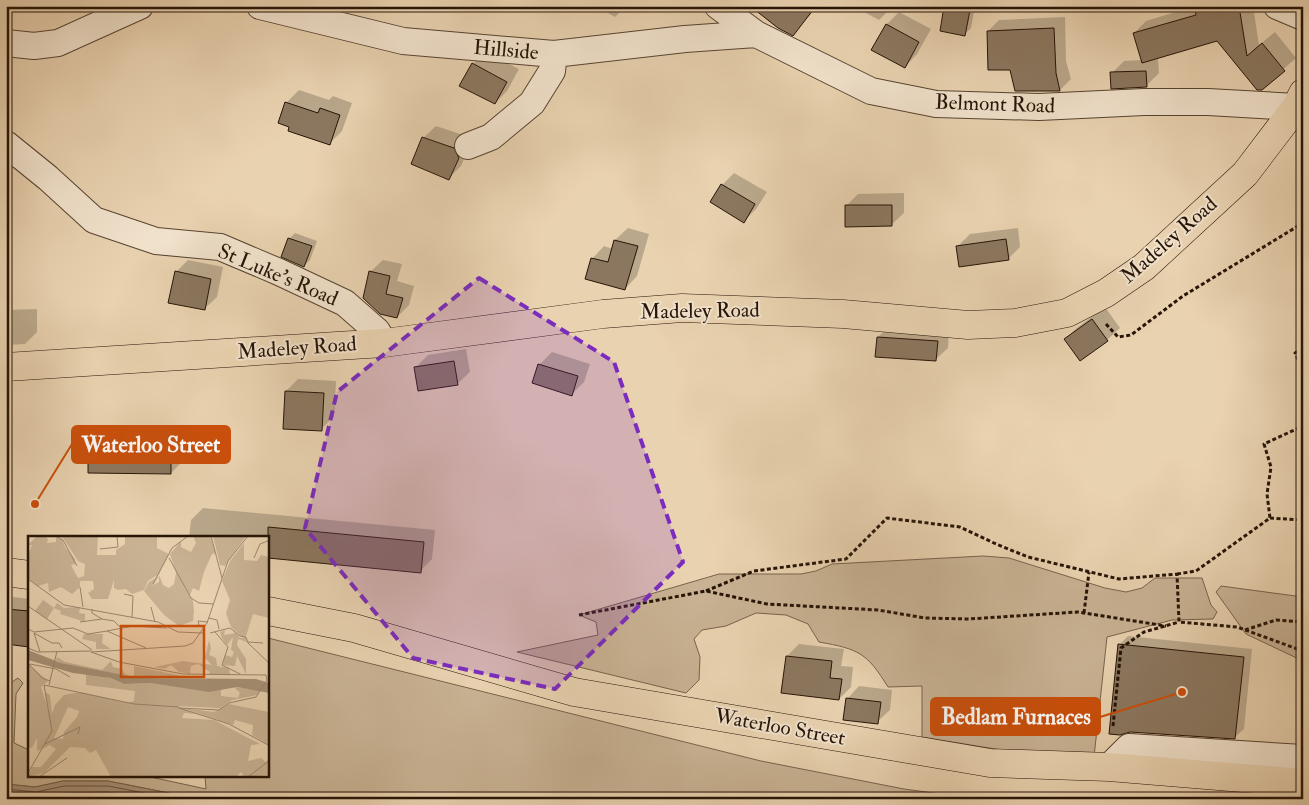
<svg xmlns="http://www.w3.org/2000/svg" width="1309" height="805" viewBox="0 0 1309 805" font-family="'IM FELL Double Pica',serif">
  <rect width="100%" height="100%" fill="#e9d2b0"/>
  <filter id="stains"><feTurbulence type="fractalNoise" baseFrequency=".004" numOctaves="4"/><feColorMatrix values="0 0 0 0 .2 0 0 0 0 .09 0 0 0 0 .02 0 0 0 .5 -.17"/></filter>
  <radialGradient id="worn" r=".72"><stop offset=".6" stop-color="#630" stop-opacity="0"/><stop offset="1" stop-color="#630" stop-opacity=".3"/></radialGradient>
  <!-- green -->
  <path fill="#c8b293" stroke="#77634d" d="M983,556L1009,558L1105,588L1126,592L1142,588L1155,578H1202L1211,605L1217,612L1213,619L1172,620L1107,637L1094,757L1026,754L922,737V686L888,687C867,653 859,649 819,642L808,624L786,615L756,613L726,626L702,630L694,639L700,657L699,680L686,693L517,652L598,635L596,622L579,615L719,574H801L816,571L832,564Z
    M1221,586L1303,597V661L1246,634L1216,592Z
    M268,638L761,761L904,789L978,799H769L703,796L672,799H199L108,781H63L35,787L6,784V686L18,678L23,683L16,694L14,743L29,750V776H146L206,789L205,776H268Z"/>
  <!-- water -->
  <path fill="#a79177" stroke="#735f4a" d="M63,781H108L199,799H6V784L35,787Z
    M703,796L769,799H672Z"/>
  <!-- shadow -->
  <path fill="#0003" d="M596,6H626L615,17Z
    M752,6H818L793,34Z
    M853,6H893L879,20Z
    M945,6H975L971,28L965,34Z
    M1196,6H1253L1259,45L1275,32L1296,58L1261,89L1218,40L1152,60L1158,59L1159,73L1146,86L1112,73L1124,61L1142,60L1134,33L1146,21Z
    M899,12L931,29L917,54L905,67L873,50L887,24Z
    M1065,17L1066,61L1071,79L1060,90H1016L1011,68L988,31L999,20Z
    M485,52L519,69L507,91L495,103L473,64Z
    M299,90L329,100L333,96L352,103L342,131L329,144L286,103Z
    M436,126L466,136L470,145L461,166L449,178L423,138Z
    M6,147L17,151L12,171L6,177Z
    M734,173L767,192L756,209L744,221L722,185Z
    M904,193V213L891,225L846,206L858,194Z
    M628,228L649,234L637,276L625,289L592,259L604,246L613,249L615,240Z
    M1018,228L1020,247L1008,259L958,246L970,234Z
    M295,233L317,241L310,260L304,266L289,239Z
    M188,260L223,267L217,297L204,309L176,272Z
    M383,260L402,264L397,281L414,286L409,305L397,317L370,272Z
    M1105,307L1120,328L1107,340L1080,360L1065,339L1078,327Z
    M37,309V332L25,344L6,345V310Z
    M890,325L949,330L948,348L935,360L878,337Z
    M466,349L470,372L457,384L416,367L428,355Z
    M552,352L590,364L584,382L572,394L534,382L540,364Z
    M298,379L336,381L334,417L321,429L286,391Z
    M101,434L183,436V461L171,473L89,447Z
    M203,508L435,530L432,559L420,571L268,557V538H189L191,520Z
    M6,596L29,599V646L6,643Z
    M1128,636L1252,649L1244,729L1235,737L1119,645Z
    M799,644L844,649L841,666L853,667L851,687L839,699L787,656Z
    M859,686L892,690L890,710L877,722L847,699Z"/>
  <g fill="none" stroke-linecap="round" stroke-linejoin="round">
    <!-- shore -->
    <path stroke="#66523f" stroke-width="1" d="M6,789L36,792L64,786H108L175,799
      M6,795L36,799L64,793L107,792L143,799"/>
  </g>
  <!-- building -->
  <path fill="#8b775f" stroke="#261407" d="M750,6H816L793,36L778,28Z
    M944,6L970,10L965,36L940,31Z
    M1194,6H1239L1247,56L1262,43L1285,71L1262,90H1257L1217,41L1142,63L1133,33L1196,15Z
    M886,24L919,42L905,68L871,50Z
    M1054,28L1056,73L1060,91H1015L1010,70H988L987,31Z
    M472,63L507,82L495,104L459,86Z
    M1146,71L1147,87L1111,89L1110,72Z
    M285,102L318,113L320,108L340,115L330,145L288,131L289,127L278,123Z
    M422,137L454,148L459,158L449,180L411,164Z
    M721,184L755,204L744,223L710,202Z
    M845,205H892V226L845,227Z
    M288,238L312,246L304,267L281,257Z
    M1006,239L1009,260L959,267L956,246Z
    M614,240L638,246L625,290L585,279L591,258L608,262Z
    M175,271L211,279L205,310L168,303Z
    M369,271L390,276L386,294L403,298L397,318L380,314L363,298Z
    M1092,319L1108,341L1080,361L1064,339Z
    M877,337L938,341L936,361L875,357Z
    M454,361L458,385L418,391L414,367Z
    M538,364L578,376L572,396L532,383Z
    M285,391L324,393L322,431L283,429Z
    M88,446L171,447V474L88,473Z
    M268,527L424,542L421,573L268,558Z
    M6,609L29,611V647L6,644Z
    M1118,644L1244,657L1235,739L1130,732L1120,735L1109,734Z
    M786,656L832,661L830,678L842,679L839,700L781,693Z
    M846,698L881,702L878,724L843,720Z"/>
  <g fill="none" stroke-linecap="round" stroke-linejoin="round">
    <!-- minor casing -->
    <g stroke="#574431" stroke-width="28">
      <path id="minor" d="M260,6L403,41L554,54L685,39L756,34
        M718,6L756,34L871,91L936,104L1039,107L1144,102H1208L1296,107
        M1277,6L1303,17
        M6,43L34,46L58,43L140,6
        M6,144L48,178L94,220L156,241L220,247L279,272L345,303L377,331L384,343
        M468,146L491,137L532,103L552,71L554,54
        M1109,767L1129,747L1303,758"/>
    </g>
    <!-- major casing -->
    <g stroke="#261407" stroke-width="29">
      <path id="major" d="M6,367L384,343L603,314L682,308L843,314L968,325L1015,323L1067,313L1106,293L1144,267L1245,174L1296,107L1303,93
        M6,572L29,575
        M268,611L354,628L574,692L990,763L1109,767L1303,783"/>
    </g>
    <!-- path -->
    <path stroke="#261407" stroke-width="3" stroke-dasharray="4 2.5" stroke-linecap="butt" d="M1106,324L1118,337L1131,335L1183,296L1303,223
      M1303,348L1295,353L1303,371
      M1270,518L1303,520
      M1177,574L1196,571L1270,518L1267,494L1271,467L1264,444L1303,426
      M706,591L754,571L846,559L887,518L960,527L996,544L1028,557L1119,579L1177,574L1179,622L1237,627L1303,651
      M1084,613L1089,572
      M579,615L706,591L767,604L878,610L925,618L969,619L1078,612L1166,626
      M1245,630L1276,620L1303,622
      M1113,726L1121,648L1144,632L1179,622"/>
    <!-- minor -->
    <use href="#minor" stroke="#f1e2cc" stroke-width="26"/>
    <!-- major -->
    <use href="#major" stroke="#e9d2b0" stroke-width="28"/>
  </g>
  <!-- marked area -->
  <path fill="#7b2cbf" fill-opacity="0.2" stroke="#7b2cbf" stroke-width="4" stroke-dasharray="10 6" stroke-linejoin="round" d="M479,278L614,362L683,562L555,689L413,658L305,528L337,392Z"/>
  <g text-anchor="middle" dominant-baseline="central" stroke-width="4" stroke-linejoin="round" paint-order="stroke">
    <!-- street labels -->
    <g font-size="21" fill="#261407" stroke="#f1e2cc">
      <text transform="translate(506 50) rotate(5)">Hillside</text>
      <text transform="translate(995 104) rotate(2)">Belmont Road</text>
      <text transform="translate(1169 240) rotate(-41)">Madeley Road</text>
      <text transform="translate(278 275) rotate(23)">St Luke's Road</text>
      <text transform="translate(700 311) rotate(-1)">Madeley Road</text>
      <text transform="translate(297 348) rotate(-4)">Madeley Road</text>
      <text transform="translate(780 727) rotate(10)">Waterloo Street</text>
    </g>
  </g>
  <!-- overview -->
  <g transform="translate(28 536)">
    <rect width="241" height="241" fill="#e9d2b0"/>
    <path d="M16,0L20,3L19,7L28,6V1L34,3L37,11L47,23V28L43,29L50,42L56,40L57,28L50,25L35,2L32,0H70L69,19H88V14L97,8V0H129V12L141,18L131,38L120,45L116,54L104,58L98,53L90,54L86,52V44L80,63H64L60,57L66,53L65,45H52V51L44,58L33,51L21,56L20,47L10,50L1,43L0,19L4,9H0L9,0ZM165,0H182L188,17L184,18L176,36L171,55L165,52L162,59L154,48L165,65L166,75L165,85L151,90L136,79L116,55L121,46L131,40L125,49L131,46V39L135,49L141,52L146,48L148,37L142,18L153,5V11L163,16L168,7ZM185,0L216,1L218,0L197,30L192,29ZM216,7V24L229,25L233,19L241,21V82L225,78L218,100H213L203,91L198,77L202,64L194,45L202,25ZM15,64L26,72L19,83L7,75ZM29,67L36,72L52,71L51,77L57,78V86L32,78L33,75L26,72ZM197,94L196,99L208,97L212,102L218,101L219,106L210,103L209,109L218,123V138L209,120L207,130L195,129L197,119L204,121L206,116L203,114L205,101L199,109L194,102L192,96ZM56,98H75L74,107L83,113H68V106L54,103ZM181,104L183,112L181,119L188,122L189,130L201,132L202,138L180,139L182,136L170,128L163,130L162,138L151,136L143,129L137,133L126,131L155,125L184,129L177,122ZM29,121L37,126L74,134L83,125L85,131L94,133L97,138L106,140V130L164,142L93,139L33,127L28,124ZM0,128L20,145L13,151L22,179L17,156L22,159L24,178L27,169L36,159L52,156L99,167L106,165L107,155L58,149V137L83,142L96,148L122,147L176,155L193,152V160L210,162L212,157L206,151L232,154L229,159L204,164L192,172L149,170L168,178L156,177L154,182L186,184L232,208L223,209L220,225L233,222L238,226L241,221V239L216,241L213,236L208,241H83L68,214L62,217L57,212L42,211L16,237L0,241L4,231H13L28,213L22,209L9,215V202L4,212L0,211ZM40,171L51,175L49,181L36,196L35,203L26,202ZM201,168L241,176V209L224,199L225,189L207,184L205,189L154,172L186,176Z" fill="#c8b293" fill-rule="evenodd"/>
    <path d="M0,114L33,127L111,142L228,143L241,147V157L209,151L181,156L122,147L96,148L83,142L45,137L0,124Z" fill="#a79177"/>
    <path fill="none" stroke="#9b866c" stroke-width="1" d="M28,0L35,4L49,30M183,0L194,42M220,0L200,25L179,87L165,107L157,110L63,116L91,126L155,138L238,139L239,144L228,161L201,167L191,174L151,172L201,188L242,210M72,13L90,11L89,0M141,22L163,62L171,67L186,68M226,22L232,8L242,4M0,43L36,69L130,86L150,96L175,97M125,48L144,12L160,0M52,51L55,71M96,58L105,60L104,81M0,70L64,114M123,71L127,86M64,73V77L74,83M181,82L189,84L191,93M52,86L74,83L86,85L93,92M176,91L171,89L170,85L180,86M0,93L6,96L45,92L60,98L79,95L118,112M79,95L105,90L139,92M187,96L200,111L194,129L212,138M6,97L24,107H31L34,112M6,97L12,116M182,97L202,92L212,100L218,101L220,107L242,128M220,106L235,107M0,112L10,116L63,115M0,127L14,142L22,145M2,128L28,133L42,141M21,149L29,115M17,208L52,191L50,198M0,237L24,195L16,149L106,168L151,171M11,241L39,222M220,241L242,224"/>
    <path fill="#cb4f0b" fill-opacity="0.15" stroke="#cb4f0b" stroke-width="2.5" d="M93,90H176V141H93Z"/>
    <rect width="241" height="241" fill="none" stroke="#261407" stroke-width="2.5"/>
  </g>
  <!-- callouts -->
  <path fill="none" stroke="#cb4f0b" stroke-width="2" d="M35 504L72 444M1182 692L1100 717"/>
  <g fill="#cb4f0b" stroke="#f1e2cc" stroke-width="2">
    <circle cx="35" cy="504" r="5"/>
    <circle cx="1182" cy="692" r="5"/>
  </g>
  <g fill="#cb4f0b" stroke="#cb4f0b" stroke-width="2">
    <rect x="72" y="426" width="158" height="37" rx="5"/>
    <rect x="931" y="698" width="169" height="37" rx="5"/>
  </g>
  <g font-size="22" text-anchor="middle" font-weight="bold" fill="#fff">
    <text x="151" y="452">Waterloo Street</text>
    <text x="1016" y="724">Bedlam Furnaces</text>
  </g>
  <!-- margin -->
  <rect width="1309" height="805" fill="none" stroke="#e9d2b0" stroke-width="25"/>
  <rect x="8" y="8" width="1294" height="790" fill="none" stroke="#261407" stroke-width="2.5"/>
  <rect x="12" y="12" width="1284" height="780" fill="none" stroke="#261407"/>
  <rect width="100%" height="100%" filter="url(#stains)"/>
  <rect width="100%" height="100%" fill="url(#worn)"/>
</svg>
